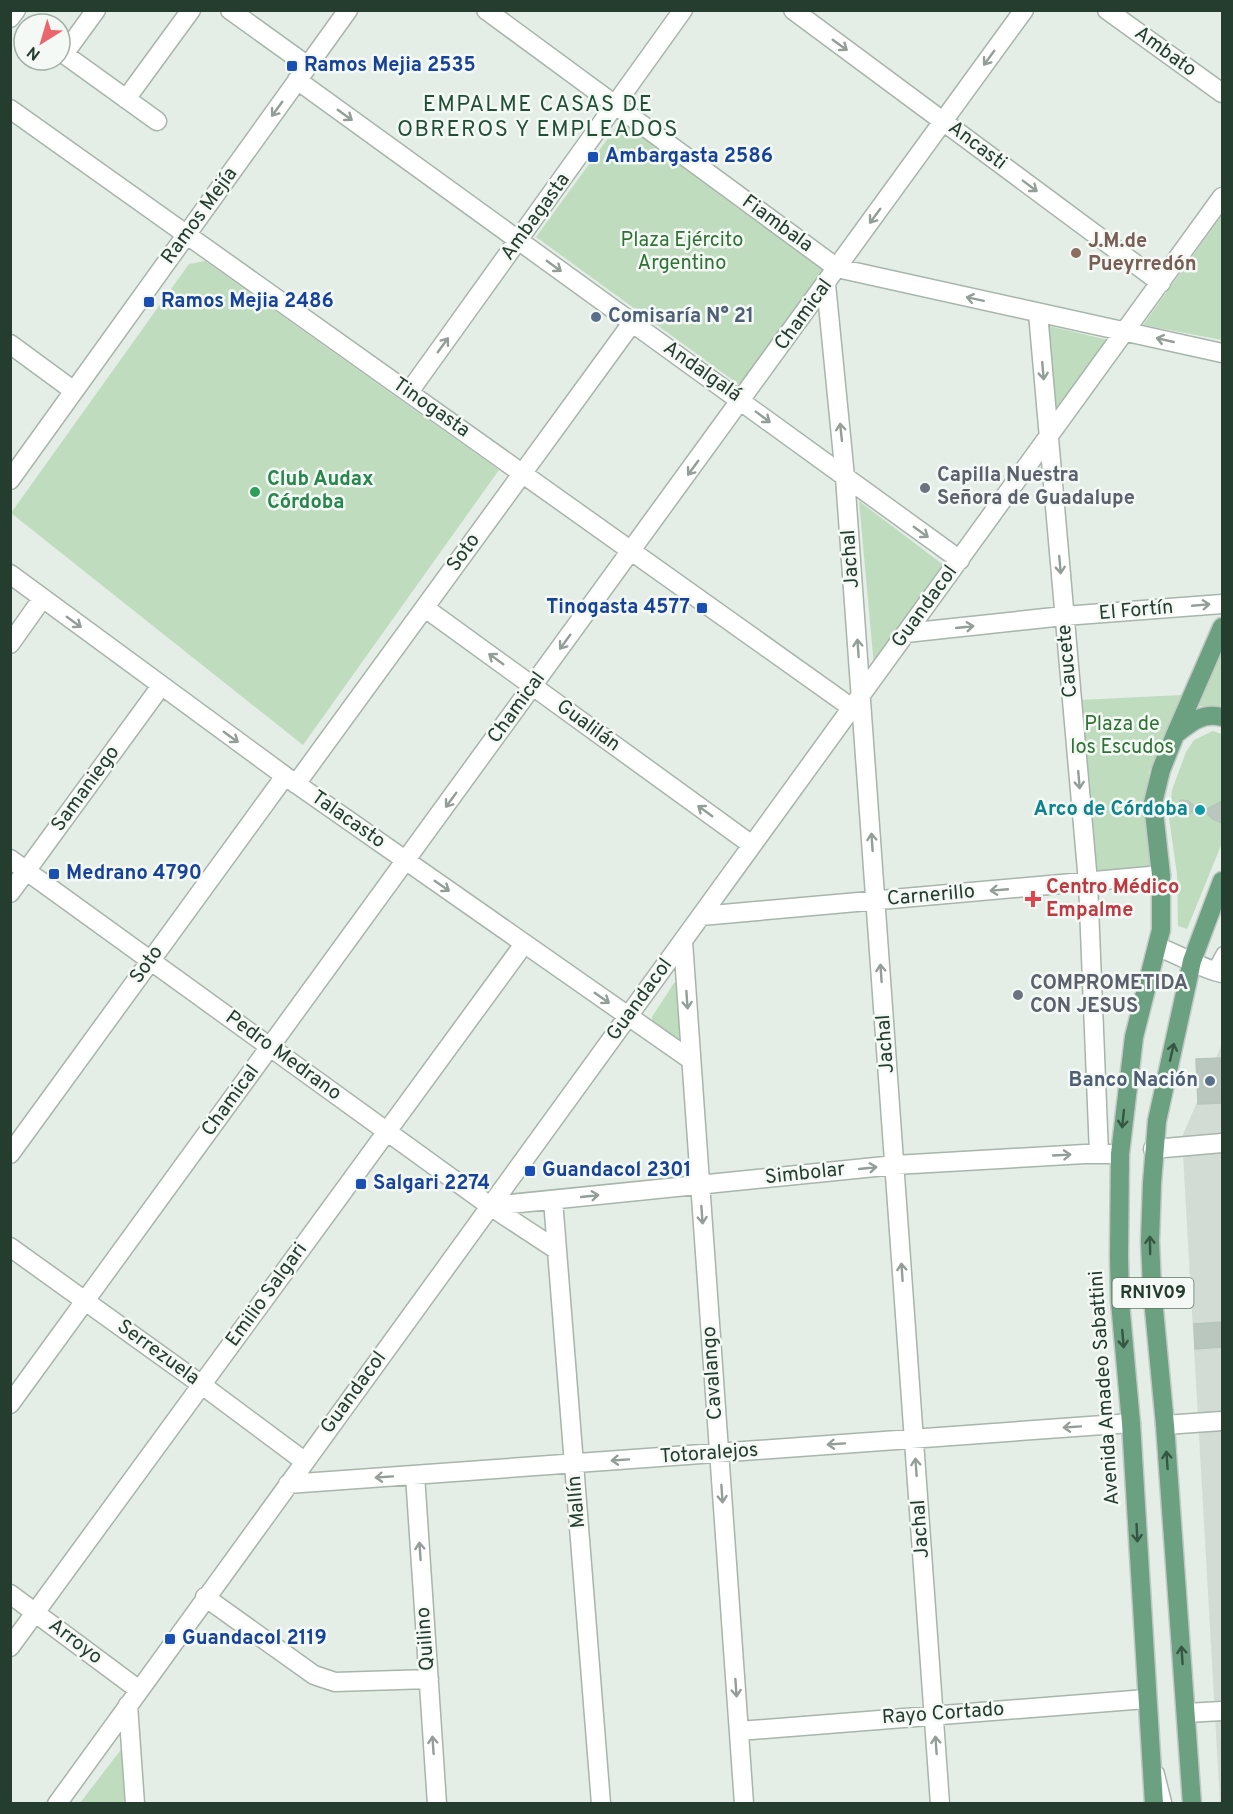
<svg xmlns="http://www.w3.org/2000/svg" width="1233" height="1814" viewBox="0 0 1233 1814" font-family="Overpass,sans-serif">
  <rect width="100%" height="100%" fill="#e4ede6"/>
  <!-- built -->
  <path fill="#d2dcd4" d="M1222,1044V1803H1220L1182,1137Z"/>
  <!-- green -->
  <path fill="#bfdcbe" d="M622,119L827,267L741,386L536,237Z
    M1222,215V340L1143,325Z
    M205,261L499,470L303,745L11,513L189,264Z
    M1049,326L1112,341L1057,413Z
    M859,501L945,566L874,666Z
    M1222,649V708L1199,706Z
    M1182,695L1149,772L1145,818L1152,868L1095,873L1080,700Z
    M1213,731L1222,734V843L1187,929L1178,926L1177,874L1169,818L1172,790L1186,752L1194,740Z
    M680,982L683,1040L675,1041L652,1025V1017L674,983Z
    M123,1747L124,1803H80Z"/>
  <!-- building -->
  <path fill="#b9c7be" stroke="#b6c6bb" stroke-width="1.5" d="M1181,800L1188,801L1197,809L1187,815H1181L1177,811L1176,807Z
    M1222,801V823L1213,819L1204,811Z
    M1222,1058V1103L1198,1104L1196,1059Z
    M1222,1322V1347L1195,1349L1194,1324Z"/>
  <g fill="none" stroke-linecap="round" stroke-linejoin="round">
    <!-- service casing -->
    <g stroke="#a7b5ab" stroke-width="12">
      <path id="service" d="M1211,972L1222,952
        M1159,1772L1167,1804"/>
    </g>
    <!-- minor casing -->
    <g stroke="#a7b5ab" stroke-width="21">
      <path id="minor" d="M96,10L64,54L157,121
        M230,10L308,66
        M486,10L837,268L1222,353
        M793,10L1161,283
        M1107,10L1222,93
        M10,18L16,10
        M297,80L960,560
        M126,99L191,10
        M10,109L852,708
        M826,284L845,477L940,1804
        M1038,313L1088,882L1099,1154
        M10,344L74,391
        M409,392L683,10
        M10,480L348,10
        M10,574L285,776L691,1060
        M425,608L752,845
        M906,633L1064,616L1222,604
        M10,644L42,599
        M296,784L632,323
        M10,859L490,1206L557,1250
        M10,893L161,686
        M701,916L1161,875
        M683,942L744,1804
        M1158,947C1178,954 1204,970 1222,973
        M1153,1149L1222,1143
        M10,1154L285,776
        M553,1200L601,1804
        M490,1206L895,1165L1085,1154H1110
        M10,1247L202,1385L304,1461
        M10,1404L1024,10
        M1165,1425L1222,1421
        M415,1475L437,1804
        M288,1484L1131,1423
        M10,1594L139,1690
        M205,1597L314,1675L335,1682L429,1679
        M10,1647L524,944
        M128,1705L135,1804
        M1186,1713L1222,1711
        M739,1731L1146,1699
        M57,1804L1222,197"/>
    </g>
    <!-- primary casing -->
    <g stroke="#c2c9c5" stroke-width="21">
      <path id="primary" d="M1176,734C1191,722 1203,712 1222,717
        M1154,1804L1131,1423L1120,1302L1119,1256L1120,1154L1134,1037L1161,930V875L1153,803L1161,770L1175,735L1222,627
        M1192,1804L1165,1425L1152,1288L1150,1241L1152,1183L1157,1121L1192,961L1222,881"/>
    </g>
    <!-- service -->
    <use href="#service" stroke="#fff" stroke-width="9"/>
    <!-- minor -->
    <use href="#minor" stroke="#fff" stroke-width="18"/>
    <!-- primary -->
    <use href="#primary" stroke="#6ba081" stroke-width="18"/>
  </g>
  <!-- one-way arrows -->
  <defs><path id="oneway-shaft" d="M-6 0H5M1.5-3L5.5 0L1.5 3" fill="none" stroke-width="1.6" stroke-linecap="round" stroke-linejoin="round" transform="scale(1.5)"/></defs>
  <g stroke="#929e97">
    <use href="#oneway-shaft" transform="translate(840 45) rotate(36)"/>
    <use href="#oneway-shaft" transform="translate(989 58) rotate(126)"/>
    <use href="#oneway-shaft" transform="translate(277 109) rotate(126)"/>
    <use href="#oneway-shaft" transform="translate(345 115) rotate(36)"/>
    <use href="#oneway-shaft" transform="translate(1030 186) rotate(37)"/>
    <use href="#oneway-shaft" transform="translate(875 216) rotate(126)"/>
    <use href="#oneway-shaft" transform="translate(554 266) rotate(36)"/>
    <use href="#oneway-shaft" transform="translate(975 299) rotate(-168)"/>
    <use href="#oneway-shaft" transform="translate(1165 340) rotate(-167)"/>
    <use href="#oneway-shaft" transform="translate(443 345) rotate(-54)"/>
    <use href="#oneway-shaft" transform="translate(1043 371) rotate(85)"/>
    <use href="#oneway-shaft" transform="translate(763 417) rotate(37)"/>
    <use href="#oneway-shaft" transform="translate(841 432) rotate(-96)"/>
    <use href="#oneway-shaft" transform="translate(693 468) rotate(126)"/>
    <use href="#oneway-shaft" transform="translate(921 532) rotate(36)"/>
    <use href="#oneway-shaft" transform="translate(1060 565) rotate(85)"/>
    <use href="#oneway-shaft" transform="translate(1201 605) rotate(-5)"/>
    <use href="#oneway-shaft" transform="translate(74 622) rotate(36)"/>
    <use href="#oneway-shaft" transform="translate(965 627) rotate(-6)"/>
    <use href="#oneway-shaft" transform="translate(565 642) rotate(126)"/>
    <use href="#oneway-shaft" transform="translate(858 648) rotate(-94)"/>
    <use href="#oneway-shaft" transform="translate(496 659) rotate(-144)"/>
    <use href="#oneway-shaft" transform="translate(231 737) rotate(36)"/>
    <use href="#oneway-shaft" transform="translate(1079 780) rotate(85)"/>
    <use href="#oneway-shaft" transform="translate(451 800) rotate(126)"/>
    <use href="#oneway-shaft" transform="translate(705 811) rotate(-144)"/>
    <use href="#oneway-shaft" transform="translate(872 842) rotate(-94)"/>
    <use href="#oneway-shaft" transform="translate(442 886) rotate(35)"/>
    <use href="#oneway-shaft" transform="translate(999 890) rotate(175)"/>
    <use href="#oneway-shaft" transform="translate(881 973) rotate(-94)"/>
    <use href="#oneway-shaft" transform="translate(602 998) rotate(35)"/>
    <use href="#oneway-shaft" transform="translate(687 1000) rotate(86)"/>
    <use href="#oneway-shaft" transform="translate(1062 1155) rotate(-3)"/>
    <use href="#oneway-shaft" transform="translate(868 1168) rotate(-6)"/>
    <use href="#oneway-shaft" transform="translate(590 1196) rotate(-6)"/>
    <use href="#oneway-shaft" transform="translate(702 1215) rotate(86)"/>
    <use href="#oneway-shaft" transform="translate(902 1272) rotate(-94)"/>
    <use href="#oneway-shaft" transform="translate(1072 1427) rotate(176)"/>
    <use href="#oneway-shaft" transform="translate(836 1444) rotate(176)"/>
    <use href="#oneway-shaft" transform="translate(620 1460) rotate(176)"/>
    <use href="#oneway-shaft" transform="translate(916 1467) rotate(-94)"/>
    <use href="#oneway-shaft" transform="translate(384 1477) rotate(176)"/>
    <use href="#oneway-shaft" transform="translate(722 1494) rotate(86)"/>
    <use href="#oneway-shaft" transform="translate(420 1551) rotate(-94)"/>
    <use href="#oneway-shaft" transform="translate(736 1688) rotate(86)"/>
    <use href="#oneway-shaft" transform="translate(433 1745) rotate(-94)"/>
    <use href="#oneway-shaft" transform="translate(936 1745) rotate(-94)"/>
  </g>
  <g stroke="#365644">
    <use href="#oneway-shaft" transform="translate(1172 1052) rotate(-77)"/>
    <use href="#oneway-shaft" transform="translate(1123 1119) rotate(96)"/>
    <use href="#oneway-shaft" transform="translate(1150 1245) rotate(-91)"/>
    <use href="#oneway-shaft" transform="translate(1123 1339) rotate(85)"/>
    <use href="#oneway-shaft" transform="translate(1167 1460) rotate(-94)"/>
    <use href="#oneway-shaft" transform="translate(1137 1533) rotate(87)"/>
    <use href="#oneway-shaft" transform="translate(1182 1655) rotate(-94)"/>
  </g>
  <!-- markers -->
  <g fill="#1a4fb4" stroke="#f4f9f5" stroke-width="2">
    <rect x="286" y="60" width="12" height="12" rx="3"/>
    <rect x="587" y="151" width="12" height="12" rx="3"/>
    <rect x="143" y="296" width="12" height="12" rx="3"/>
    <rect x="696" y="602" width="12" height="12" rx="3"/>
    <rect x="48" y="868" width="12" height="12" rx="3"/>
    <rect x="524" y="1165" width="12" height="12" rx="3"/>
    <rect x="355" y="1178" width="12" height="12" rx="3"/>
    <rect x="164" y="1633" width="12" height="12" rx="3"/>
  </g>
  <circle fill="#8d6e63" stroke="#f4f9f5" stroke-width="2" cx="1076" cy="253" r="6"/>
  <g fill="#5c6f8a" stroke="#f4f9f5" stroke-width="2">
    <circle cx="596" cy="317" r="6"/>
    <circle cx="1210" cy="1081" r="6"/>
  </g>
  <g fill="#6b7280" stroke="#f4f9f5" stroke-width="2">
    <circle cx="925" cy="488" r="6"/>
    <circle cx="1018" cy="995" r="6"/>
  </g>
  <circle fill="#2e9e5b" stroke="#f4f9f5" stroke-width="2" cx="255" cy="492" r="6"/>
  <circle fill="#0f9aa8" stroke="#f4f9f5" stroke-width="2" cx="1200" cy="810" r="6"/>
  <path fill="#e0444e" stroke="#f4f9f5" stroke-width="2" d="M1030 890h6v6h6v6h-6v6h-6v-6h-6v-6h6z"/>
  <g text-anchor="middle" dominant-baseline="central" stroke-width="5" stroke-linejoin="round" paint-order="stroke">
    <!-- shield labels -->
    <rect fill="#f4f9f5" stroke="#62756a" stroke-width="1.5" x="1112.5" y="1278" width="81" height="30" rx="4.5"/>
    <g font-size="18" font-weight="bold" fill="#243d2f">
      <text x="1153" y="1293">RN1V09</text>
    </g>
    <!-- street labels -->
    <g font-size="20" fill="#243d2f" stroke="#f4f9f5">
      <text transform="translate(1165 52) rotate(36)">Ambato</text>
      <text transform="translate(977 146) rotate(37)">Ancasti</text>
      <text transform="translate(200 216) rotate(-54)">Ramos Mejía</text>
      <text transform="translate(536 217) rotate(-54)">Ambagasta</text>
      <text transform="translate(777 224) rotate(36)">Fiambala</text>
      <text transform="translate(804 315) rotate(-54)">Chamical</text>
      <text transform="translate(702 372) rotate(35)">Andalgalá</text>
      <text transform="translate(431 408) rotate(35)">Tinogasta</text>
      <text transform="translate(464 553) rotate(-54)">Soto</text>
      <text transform="translate(851 559) rotate(-94)">Jachal</text>
      <text transform="translate(925 607) rotate(-54)">Guandacol</text>
      <text transform="translate(1136 611) rotate(-5)">El Fortín</text>
      <text transform="translate(1068 661) rotate(-95)">Caucete</text>
      <text transform="translate(517 708) rotate(-54)">Chamical</text>
      <text transform="translate(588 726) rotate(36)">Gualilán</text>
      <text transform="translate(86 789) rotate(-54)">Samaniego</text>
      <text transform="translate(348 820) rotate(35)">Talacasto</text>
      <text transform="translate(931 896) rotate(-5)">Carnerillo</text>
      <text transform="translate(147 965) rotate(-54)">Soto</text>
      <text transform="translate(640 1000) rotate(-54)">Guandacol</text>
      <text transform="translate(886 1044) rotate(-94)">Jachal</text>
      <text transform="translate(283 1056) rotate(36)">Pedro Medrano</text>
      <text transform="translate(231 1101) rotate(-54)">Chamical</text>
      <text transform="translate(805 1174) rotate(-6)">Simbolar</text>
      <text transform="translate(267 1295) rotate(-54)">Emilio Salgari</text>
      <text transform="translate(158 1353) rotate(36)">Serrezuela</text>
      <text transform="translate(713 1373) rotate(-94)">Cavalango</text>
      <text transform="translate(1105 1388) rotate(-94)">Avenida Amadeo Sabattini</text>
      <text transform="translate(354 1393) rotate(-54)">Guandacol</text>
      <text transform="translate(709 1454) rotate(-4)">Totoralejos</text>
      <text transform="translate(577 1502) rotate(-95)">Mallín</text>
      <text transform="translate(921 1529) rotate(-94)">Jachal</text>
      <text transform="translate(426 1639) rotate(-94)">Quilino</text>
      <text transform="translate(75 1642) rotate(37)">Arroyo</text>
      <text transform="translate(943 1714) rotate(-4)">Rayo Cortado</text>
    </g>
    <!-- transit labels -->
    <g font-size="20" font-weight="bold" fill="#164399" stroke="#f4f9f5" text-anchor="start">
      <text x="304" y="66">Ramos Mejia 2535</text>
      <text x="605" y="157">Ambargasta 2586</text>
      <text x="161" y="302">Ramos Mejia 2486</text>
      <text x="690" y="608" text-anchor="end">Tinogasta 4577</text>
      <text x="66" y="874">Medrano 4790</text>
      <text x="542" y="1171">Guandacol 2301</text>
      <text x="373" y="1184">Salgari 2274</text>
      <text x="182" y="1639">Guandacol 2119</text>
    </g>
    <!-- park labels -->
    <g font-size="20" fill="#307235" stroke="#f4f9f5">
      <text x="682" y="241">Plaza Ejército<tspan x="682" dy="23">Argentino</tspan></text>
      <text x="1122" y="725">Plaza de<tspan x="1122" dy="23">los Escudos</tspan></text>
    </g>
    <!-- education labels -->
    <g font-size="20" font-weight="bold" fill="#785e54" stroke="#f4f9f5" text-anchor="start">
      <text x="1088" y="242">J.M.de<tspan x="1088" dy="23">Pueyrredón</tspan></text>
    </g>
    <!-- service labels -->
    <g font-size="20" font-weight="bold" fill="#4e5e75" stroke="#f4f9f5" text-anchor="start">
      <text x="608" y="317">Comisaría N° 21</text>
      <text x="1198" y="1081" text-anchor="end">Banco Nación</text>
    </g>
    <!-- worship labels -->
    <g font-size="20" font-weight="bold" fill="#5b616d" stroke="#f4f9f5" text-anchor="start">
      <text x="937" y="476">Capilla Nuestra<tspan x="937" dy="23">Señora de Guadalupe</tspan></text>
      <text x="1030" y="984">COMPROMETIDA<tspan x="1030" dy="23">CON JESUS</tspan></text>
    </g>
    <!-- leisure labels -->
    <g font-size="20" font-weight="bold" fill="#27864d" stroke="#f4f9f5" text-anchor="start">
      <text x="267" y="480">Club Audax<tspan x="267" dy="23">Córdoba</tspan></text>
    </g>
    <!-- culture labels -->
    <g font-size="20" font-weight="bold" fill="#0d838f" stroke="#f4f9f5" text-anchor="end">
      <text x="1188" y="810">Arco de Córdoba</text>
    </g>
    <!-- health labels -->
    <g font-size="20" font-weight="bold" fill="#be3a42" stroke="#f4f9f5" text-anchor="start">
      <text x="1046" y="888">Centro Médico<tspan x="1046" dy="23">Empalme</tspan></text>
    </g>
    <!-- quarter labels -->
    <g font-size="22" letter-spacing="1.5" fill="#214f35" stroke="#f4f9f5">
      <text x="538" y="105">EMPALME CASAS DE<tspan x="538" dy="25">OBREROS Y EMPLEADOS</tspan></text>
    </g>
  </g>
  <!-- border -->
  <rect width="1233" height="1814" fill="none" stroke="#243d2f" stroke-width="24"/>
  <!-- north arrow -->
  <g transform="translate(42 42) rotate(217)"><circle r="28" fill="#f4f9f5" stroke="#a1aea6" stroke-width="1.5"/>
  <path d="M0-4.5L10 22L0 15L-10 22Z" fill="#eb646e"/>
  <text y="-9" font-size="16" font-weight="bold" text-anchor="middle" fill="#243d2f">N</text>
  </g>
</svg>
